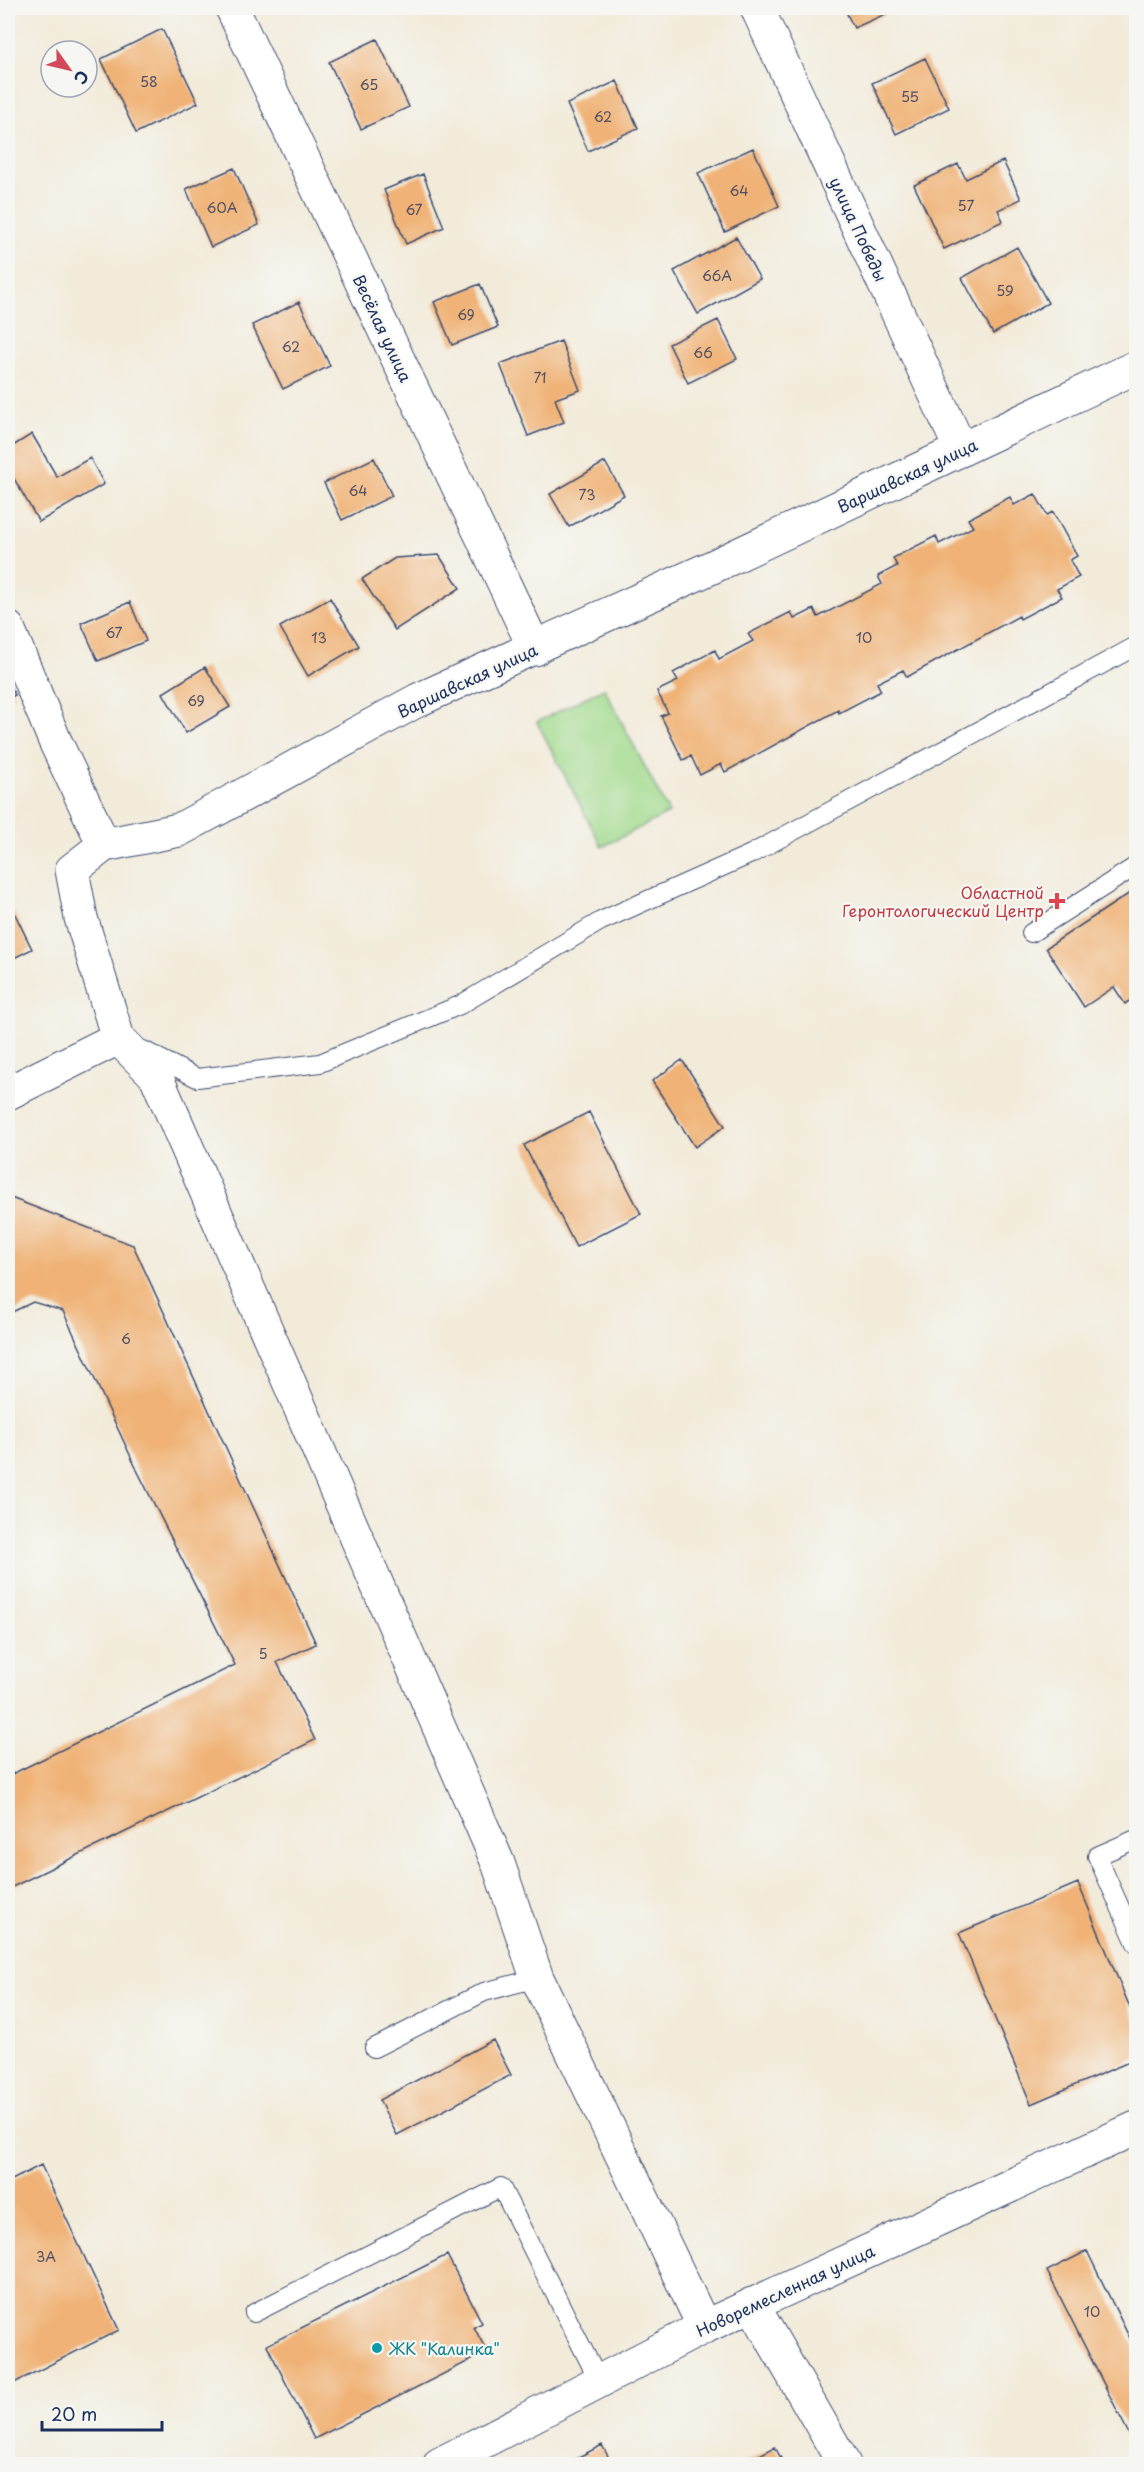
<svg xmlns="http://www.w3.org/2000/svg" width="1144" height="2472" viewBox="0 0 1144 2472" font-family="'Playpen Sans',sans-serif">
  <rect width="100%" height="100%" fill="#f6f6f2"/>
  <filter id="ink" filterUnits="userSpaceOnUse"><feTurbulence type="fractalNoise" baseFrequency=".0167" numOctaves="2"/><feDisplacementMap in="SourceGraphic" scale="12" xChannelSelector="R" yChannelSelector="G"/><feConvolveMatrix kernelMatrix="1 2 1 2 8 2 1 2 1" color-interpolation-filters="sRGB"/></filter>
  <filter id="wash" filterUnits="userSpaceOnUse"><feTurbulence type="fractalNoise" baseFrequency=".008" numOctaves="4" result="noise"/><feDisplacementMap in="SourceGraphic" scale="24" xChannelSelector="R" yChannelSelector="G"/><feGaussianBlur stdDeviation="1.35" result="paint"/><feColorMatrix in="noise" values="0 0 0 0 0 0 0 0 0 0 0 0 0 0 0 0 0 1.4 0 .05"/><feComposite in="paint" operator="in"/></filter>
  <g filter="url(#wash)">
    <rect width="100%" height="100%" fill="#f2ebda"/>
    <!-- green -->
    <path fill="#a1da8c" stroke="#5e8475" stroke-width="1.5" d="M604,688L669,813L602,847L537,722Z"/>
    <g id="blocks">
      <!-- building -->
      <path fill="#f0b276" d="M844,8H888L890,12L854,28Z
        M162,29L198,103L136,133L101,59Z
        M377,39L409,107L361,129L329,62Z
        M925,58L949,108L896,134L872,83Z
        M617,81L638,128L588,151L567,104Z
        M753,148L779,206L725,232L698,173Z
        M1003,161L1021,199L998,210L1003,221L944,249L914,185L958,164L966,179Z
        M234,168L259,225L211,247L186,189Z
        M423,174L444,227L406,244L384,190Z
        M736,237L760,279L698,314L674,271Z
        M1017,247L1048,303L993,334L962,278Z
        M480,284L498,327L452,345L434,302Z
        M299,302L330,366L283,389L252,325Z
        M718,320L737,359L688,383L669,344Z
        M561,341L580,390L555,399L564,422L528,436L500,364Z
        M32,434L57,477L90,458L104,484L39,522L8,468V449Z
        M374,458L392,496L342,520L324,483Z
        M605,462L624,495L569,527L550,494Z
        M1035,494L1047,515L1053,512L1077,556L1070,560L1079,577L1057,589L1062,597L1020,619L1019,616L907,677L903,670L877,683L881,691L839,713L838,710L725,772L721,764L700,775L691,756L683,760L661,716L668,713L657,691L678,681L673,673L715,650L719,659L753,641L748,634L791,612L794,619L814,609L818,617L882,584L878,576L897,566L893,558L936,536L939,544L973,527L968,519L1010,497L1014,505Z
        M439,555L460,588L395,630L362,579L395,558Z
        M330,598L359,646L308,676L280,627Z
        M130,602L146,641L98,661L81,623Z
        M205,667L230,707L186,733L163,693Z
        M8,683L15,695L8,699Z
        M1136,889V996L1125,1004L1114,987L1084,1007L1046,948Z
        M8,900L32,949L8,961Z
        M682,1060L725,1126L695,1147L652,1081Z
        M589,1112L641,1214L576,1247L524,1145Z
        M11,1198L133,1245L316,1644L277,1662L315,1740L8,1889V1776L235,1665L137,1470L63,1311L33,1302L8,1314V1200Z
        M1078,1883L1136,2022V2059L1031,2104L959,1933Z
        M493,2040L511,2075L397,2135L379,2100Z
        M41,2165L119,2330L14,2383L8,2369V2182Z
        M1087,2251L1136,2351V2448L1047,2271Z
        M447,2255L482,2323L474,2327L487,2352L314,2439L267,2345Z
        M602,2445L612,2464H565Z
        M775,2447L784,2464H742Z"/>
    </g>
  </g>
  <g filter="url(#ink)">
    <use href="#blocks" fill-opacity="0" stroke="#3b4b71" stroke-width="1.5"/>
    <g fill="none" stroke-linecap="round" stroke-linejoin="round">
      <!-- service casing -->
      <g stroke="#3b4b71" stroke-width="20">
        <path id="service" d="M1031,933L1136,866
          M143,1050L197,1078L320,1063L460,1005L601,921L751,854L1136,646
          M1136,1839L1097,1856L1136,1943
          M374,2048L484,1992L537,1978
          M254,2313L501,2187L599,2381"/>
      </g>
      <!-- minor casing -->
      <g stroke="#3b4b71" stroke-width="35">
        <path id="minor" d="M232,8L535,649
          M757,8L961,450
          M8,628L55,741L104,845
          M118,1038L156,1076L498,1863L537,1978L704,2327
          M8,1093L118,1038L81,918L72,870L104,845L179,830L418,700L710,568L1136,367
          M752,2304L844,2464
          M440,2464L704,2327L1136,2128"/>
      </g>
      <!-- service -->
      <use href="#service" stroke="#fff" stroke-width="18"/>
      <!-- minor -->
      <use href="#minor" stroke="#fff" stroke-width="33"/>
    </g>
  </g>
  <!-- markers -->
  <path fill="#e0444e" stroke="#f6f6f2" stroke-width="2" d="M1054 892h6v6h6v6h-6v6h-6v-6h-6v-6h6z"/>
  <circle fill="#0f9aa8" stroke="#f6f6f2" stroke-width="2" cx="377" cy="2348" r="6"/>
  <g text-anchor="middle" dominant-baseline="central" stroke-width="4.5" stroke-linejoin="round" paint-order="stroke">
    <!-- number labels -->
    <g font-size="14" fill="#505064">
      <text x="149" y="81">58</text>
      <text x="369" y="84">65</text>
      <text x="910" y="96">55</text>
      <text x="603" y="116">62</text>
      <text x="739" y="190">64</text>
      <text x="966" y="205">57</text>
      <text x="222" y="207">60А</text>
      <text x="414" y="209">67</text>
      <text x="717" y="275">66А</text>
      <text x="1005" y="290">59</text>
      <text x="466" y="314">69</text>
      <text x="291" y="346">62</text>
      <text x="703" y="352">66</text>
      <text x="540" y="377">71</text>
      <text x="358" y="490">64</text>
      <text x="587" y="494">73</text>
      <text x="114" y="632">67</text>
      <text x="319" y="637">13</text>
      <text x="864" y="637">10</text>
      <text x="196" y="700">69</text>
      <text x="126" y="1338">6</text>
      <text x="263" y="1653">5</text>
      <text x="46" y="2256">3А</text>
      <text x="1092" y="2311">10</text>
    </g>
    <!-- street labels -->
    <g font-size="16" fill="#1b2f5e" stroke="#f6f6f2">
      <text transform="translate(859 229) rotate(65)">улица Победы</text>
      <text transform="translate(383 328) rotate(65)">Весёлая улица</text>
      <text transform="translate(907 475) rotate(-25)">Варшавская улица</text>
      <text transform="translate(467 680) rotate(-25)">Варшавская улица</text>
      <text transform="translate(785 2290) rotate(-25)">Новоремесленная улица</text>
    </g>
    <!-- health labels -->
    <g font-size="16" fill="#be3a42" stroke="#f6f6f2" text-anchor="end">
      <text x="1044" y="892">Областной<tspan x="1044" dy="18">Геронтологический Центр</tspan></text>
    </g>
    <!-- culture labels -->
    <g font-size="16" fill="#0d838f" stroke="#f6f6f2" text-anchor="start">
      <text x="389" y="2348">ЖК "Калинка"</text>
    </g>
  </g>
  <!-- margin -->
  <rect width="1144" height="2472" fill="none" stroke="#f6f6f2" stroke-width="30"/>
  <!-- north arrow -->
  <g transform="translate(69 69) rotate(124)"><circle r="28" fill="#f6f6f2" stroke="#9ea6b7" stroke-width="1.5"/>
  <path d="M0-4.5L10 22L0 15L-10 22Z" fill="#d1495b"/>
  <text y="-9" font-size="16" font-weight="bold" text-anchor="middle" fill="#1b2f5e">С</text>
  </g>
  <!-- scale -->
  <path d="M42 2421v9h120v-9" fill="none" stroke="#1b2f5e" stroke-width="3"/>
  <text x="51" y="2421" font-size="18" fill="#1b2f5e" stroke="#f6f6f2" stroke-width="4.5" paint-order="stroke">20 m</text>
</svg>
